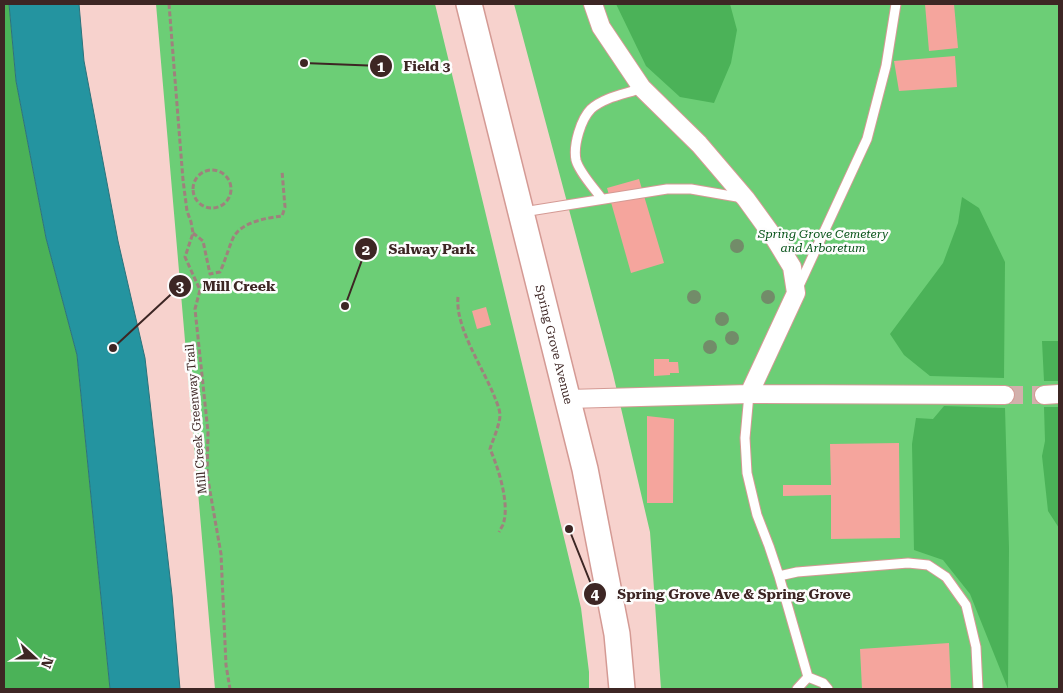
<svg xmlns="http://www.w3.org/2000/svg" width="1063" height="693" viewBox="0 0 1063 693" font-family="'Roboto Serif',serif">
  <rect width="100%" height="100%" fill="#f7d2cd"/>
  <!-- green -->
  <path fill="#6cce76" d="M156,4H435L581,608L589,672V689H215Z
    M514,4H1059V689H661L650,532L613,374Z"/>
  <!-- forest -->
  <path fill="#4bb258" d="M4,4H9L16,81L46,238L77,355L110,689H4Z
    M616,4H730L737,30L731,63L714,103L680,97L646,66Z
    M962,197L979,208L1005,262L1004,378L930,376L904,355L890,334L943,263L958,223Z
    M1059,341V381H1044L1042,341Z
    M944,406L1005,408L1009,548L1008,689L970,594L943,560L914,550L912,444L916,418L933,419Z
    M1044,407H1059V528L1048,511L1042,456L1045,441Z"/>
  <!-- water -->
  <path fill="#2494a0" stroke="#2c737b" d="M9,4H79L84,61L118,241L145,358L172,595L180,689H110L77,355L46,238L16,81Z"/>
  <!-- building -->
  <path fill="#f5a59d" d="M925,4H954L958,48L929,51Z
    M955,56L957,87L899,91L894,61Z
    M639,179L664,263L631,273L607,188Z
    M486,307L491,325L477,329L472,311Z
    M654,359H669V362H678L679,373H670V375L654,376Z
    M647,416L674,419L673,503H647Z
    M899,443L900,538L831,539V495L783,496V485H831L830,444Z
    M949,643L951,689H862L860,649Z"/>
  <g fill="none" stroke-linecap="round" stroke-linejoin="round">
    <!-- minor-tunnel -->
    <path stroke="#d2b0ab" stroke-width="18" stroke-dasharray="18 9" stroke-linecap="butt" d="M1005,395H1044"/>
    <!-- service casing -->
    <g stroke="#d49a94" stroke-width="11">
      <path id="service" d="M602,199C594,188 579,172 576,160C573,145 581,119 591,109C604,97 626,94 642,88
        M523,212L667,189H691L743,198
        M798,288L867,139L886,66L896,4
        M749,394L745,438L747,473L757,515L769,546L779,576L808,677
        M779,576L797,572L908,563L928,565L946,577L966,605L976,647L978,689
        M808,677L823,683L828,689
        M797,689L808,677"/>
    </g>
    <!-- minor casing -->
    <g stroke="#d49a94" stroke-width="20">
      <path id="minor" d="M593,4L601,27L642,88L699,144L746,199L775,239L792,267L796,293L749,394
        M1044,395L1059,394
        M568,399L749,394L1005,395"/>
    </g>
    <!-- secondary casing -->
    <g stroke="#d49a94" stroke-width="28">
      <g id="secondary">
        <path id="s1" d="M469,4L585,469L617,634L622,689"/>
      </g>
    </g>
    <!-- path -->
    <path stroke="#9f817d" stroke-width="3" stroke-dasharray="5 2.5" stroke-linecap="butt" d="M169,4L183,180L187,211L191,222L193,233L185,257L200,290L195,309L208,432L207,474L221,554L226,665L230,689
      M193 189a19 19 0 1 1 38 0a19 19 0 1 1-38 0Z
      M193,233L203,241L210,274L220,272C225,261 228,250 233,238C241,222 266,218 282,216L285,207L282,171
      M458,297C455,328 484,369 495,398C497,403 500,410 500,416C499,427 493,439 490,449C498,467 509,501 504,521C504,524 501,528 499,532"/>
    <!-- service -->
    <use href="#service" stroke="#fff" stroke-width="9"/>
    <!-- minor -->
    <use href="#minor" stroke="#fff" stroke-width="18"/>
    <!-- secondary -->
    <use href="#secondary" stroke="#fff" stroke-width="25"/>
  </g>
  <!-- trees -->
  <g fill="#728c69">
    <circle cx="737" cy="246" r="7"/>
    <circle cx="694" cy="297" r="7"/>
    <circle cx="768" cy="297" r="7"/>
    <circle cx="722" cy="319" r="7"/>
    <circle cx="732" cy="338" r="7"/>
    <circle cx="710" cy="347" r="7"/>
  </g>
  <g text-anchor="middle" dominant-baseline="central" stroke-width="5" stroke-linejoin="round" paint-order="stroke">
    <!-- park labels -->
    <g font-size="12" font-style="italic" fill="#065218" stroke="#fdfdfd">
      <text x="823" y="234">Spring Grove Cemetery<tspan x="823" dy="14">and Arboretum</tspan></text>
    </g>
    <!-- street labels -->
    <g font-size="12" fill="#3d2624" stroke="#fdfdfd">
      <text stroke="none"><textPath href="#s1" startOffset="351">Spring Grove Avenue</textPath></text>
      <text transform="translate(196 419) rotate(-95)">Mill Creek Greenway Trail</text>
    </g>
  </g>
  <!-- callouts -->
  <path fill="none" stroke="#3d2624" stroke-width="2" d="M304 63L381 66M345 306L366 249M113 348L180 286M569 529L595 594"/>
  <g fill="#3d2624" stroke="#fdfdfd" stroke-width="2">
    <circle cx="304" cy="63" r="5"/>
    <circle cx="345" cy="306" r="5"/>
    <circle cx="113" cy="348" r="5"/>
    <circle cx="569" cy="529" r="5"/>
    <circle cx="381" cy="66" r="12"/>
    <circle cx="366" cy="249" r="12"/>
    <circle cx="180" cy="286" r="12"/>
    <circle cx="595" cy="594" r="12"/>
  </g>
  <g font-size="15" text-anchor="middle" font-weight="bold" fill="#fff">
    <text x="381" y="72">1</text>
    <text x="366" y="255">2</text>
    <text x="180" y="292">3</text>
    <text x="595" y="599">4</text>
  </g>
  <g font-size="14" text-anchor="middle" font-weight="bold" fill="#3d2624" stroke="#fdfdfd" stroke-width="5" stroke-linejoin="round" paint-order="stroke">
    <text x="427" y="71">Field 3</text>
    <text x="432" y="254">Salway Park</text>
    <text x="239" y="291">Mill Creek</text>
    <text x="734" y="599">Spring Grove Ave &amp; Spring Grove</text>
  </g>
  <!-- border -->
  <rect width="1063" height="693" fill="none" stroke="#3d2624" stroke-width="10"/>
  <!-- north arrow -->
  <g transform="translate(35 658) rotate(111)" stroke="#fdfdfd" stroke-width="4" paint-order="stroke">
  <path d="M0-4L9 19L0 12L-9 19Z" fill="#3d2624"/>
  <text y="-8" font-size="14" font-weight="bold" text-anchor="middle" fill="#3d2624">N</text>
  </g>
</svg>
